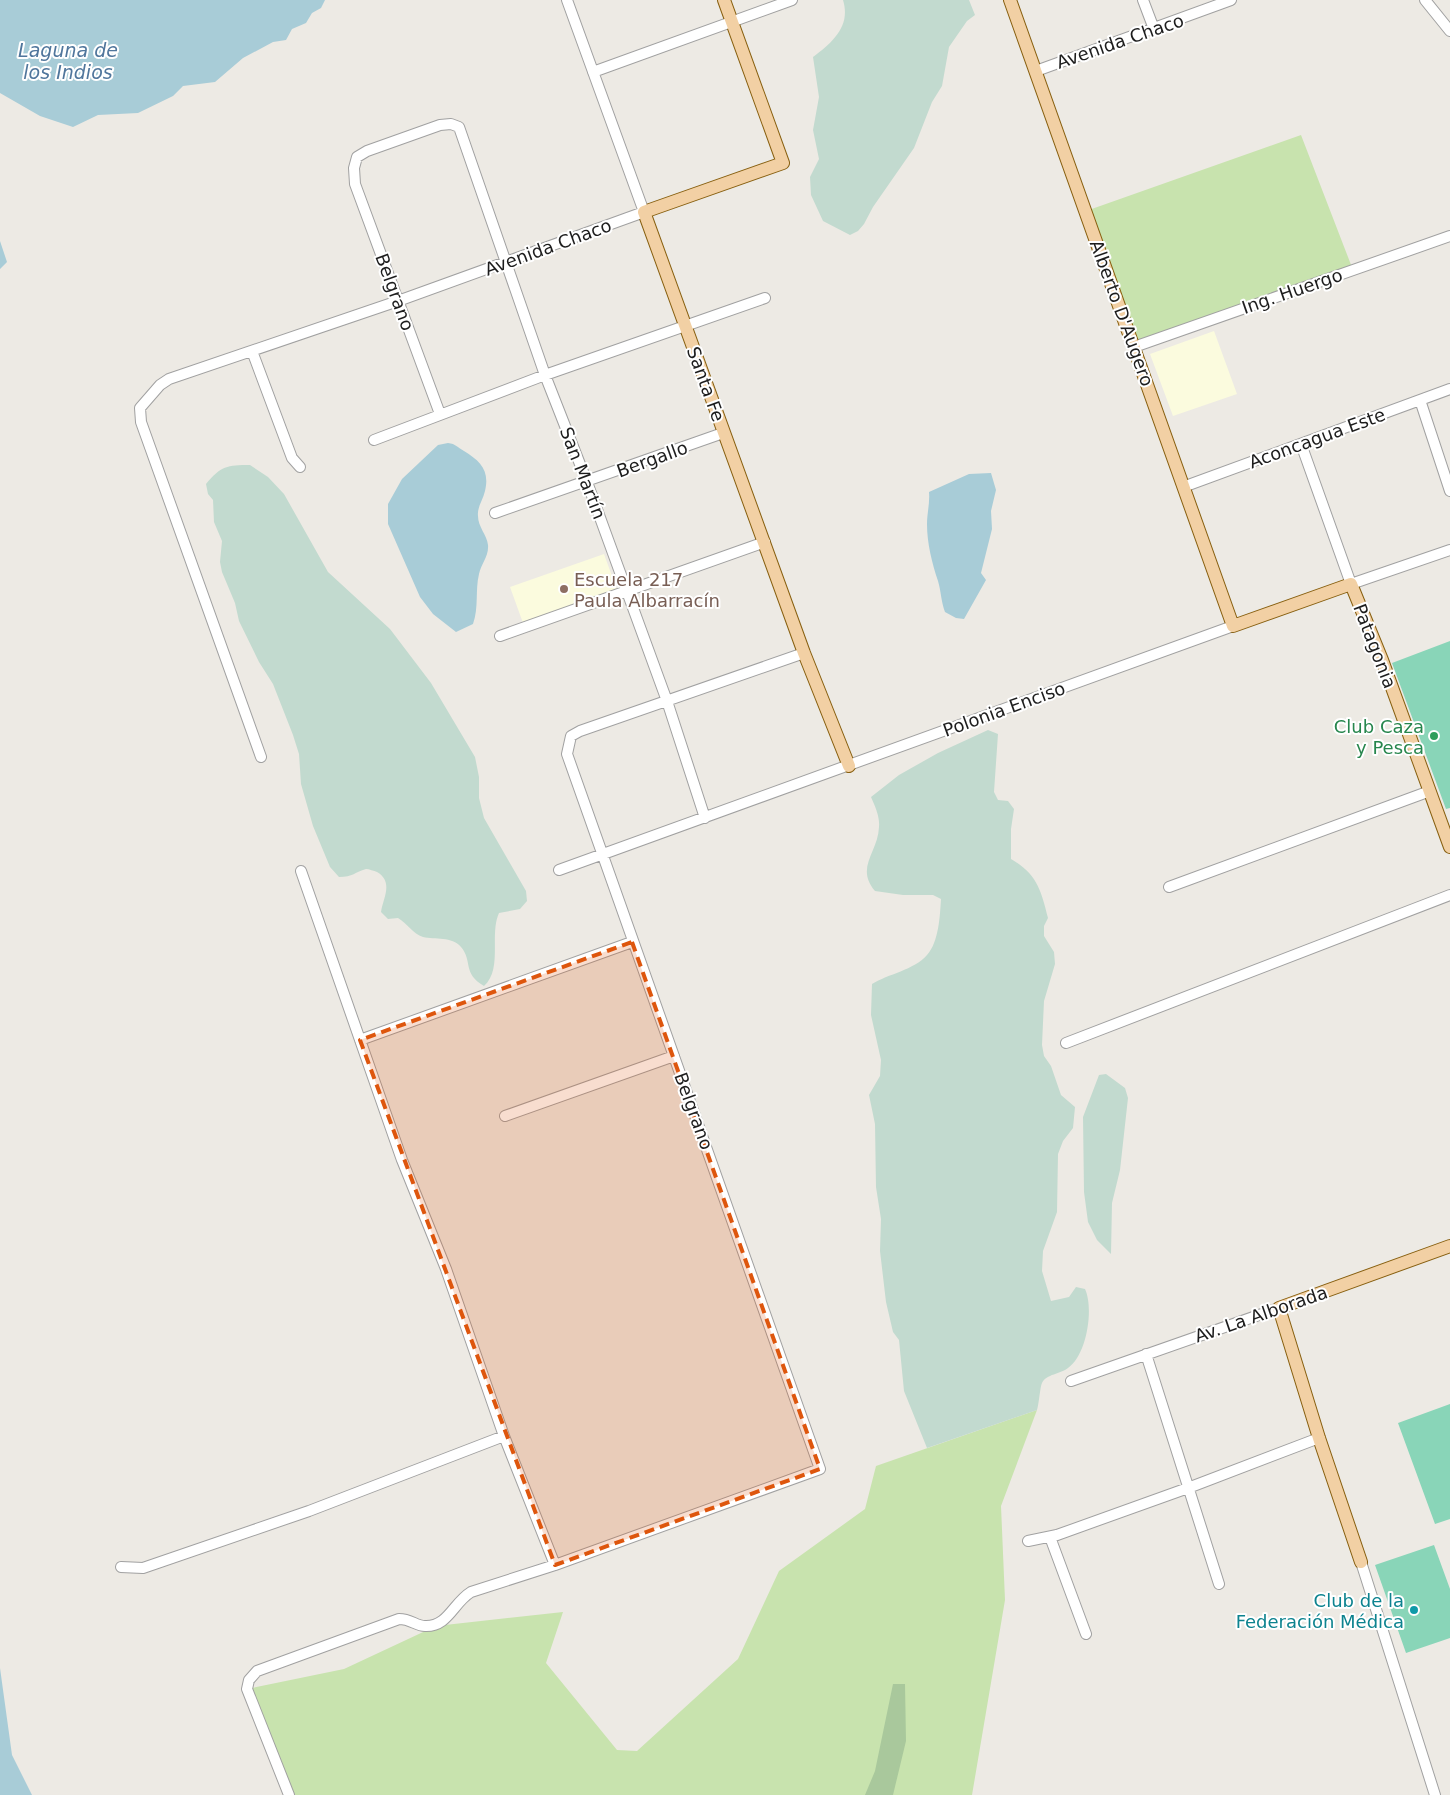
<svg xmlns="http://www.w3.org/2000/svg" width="1450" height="1795" viewBox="0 0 1450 1795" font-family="'DejaVu Sans',sans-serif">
  <rect width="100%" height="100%" fill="#edeae4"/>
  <!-- education -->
  <path fill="#fbfbde" d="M1214,331L1237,394L1173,416L1150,354Z
    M604,554L617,590L523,623L510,587Z"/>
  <!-- grass -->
  <path fill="#c8e3ae" d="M1301,135L1353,270L1134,347L1086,211Z
    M1037,1410L1001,1506L1005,1600L972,1795H291L247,1689L344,1669L436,1626L563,1612L546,1663L617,1750L637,1751L738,1659L779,1571L865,1509L876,1466Z"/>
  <!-- forest -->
  <path fill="#a9c89c" d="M893,1684H905L906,1741L893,1795H865L875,1771Z"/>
  <!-- wetland -->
  <path fill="#c2dacf" d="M843,0H969L975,15L967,21L949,47L942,86L932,102L914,148L873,207L864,224L858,231L850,235L823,221L811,195L810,177L819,159L813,130L819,97L813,57C833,42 851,26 843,0Z
    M250,465L268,477L284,494L328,572L390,629L431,683L475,757L479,777V798L484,818L526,891L527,901L520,909L499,913C489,935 503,969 484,986C462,973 473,961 461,947C452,936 435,940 423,937C413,934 407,923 398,918L388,919L381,912C383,898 394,882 377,872C374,871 369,869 366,869C355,872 353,877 339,877L330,867L313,826L301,784L299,754L293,735L273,684L259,662L239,621L235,603L222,572L220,562L222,541L214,522L213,500L208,494L206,484C221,466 227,465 250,465Z
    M988,730L998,734L994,792L998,800L1008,801L1014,809L1011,829V859C1037,874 1041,890 1048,918L1044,926V936L1054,952L1055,964L1044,1001L1042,1045L1044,1056L1051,1066L1061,1095L1075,1107L1073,1128L1063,1141L1058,1154L1057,1212L1043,1251L1042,1271L1051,1301L1069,1297L1076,1287L1085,1289C1094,1308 1087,1355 1068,1368C1061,1374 1046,1374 1042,1383C1040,1387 1039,1404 1037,1410L927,1448L904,1391L899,1340L893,1332L886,1302L880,1251L881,1219L876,1187L875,1124L869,1095L880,1076L881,1060L871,1015L872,984C888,974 914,970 927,955C939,942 940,915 941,899L933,895H903L875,891C855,867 878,853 879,827C880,817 875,806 871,797L899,775L938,753Z
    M1106,1074L1125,1088L1128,1098L1120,1170L1112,1203L1111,1254L1097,1240L1088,1222L1084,1192L1083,1117L1099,1075Z"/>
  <!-- pitch -->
  <path fill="#89d5b8" d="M1450,641V808L1446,809L1392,663Z
    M1450,1404V1519L1435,1524L1398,1423Z
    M1434,1545L1450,1589V1638L1406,1653L1375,1565Z"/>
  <!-- water -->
  <path fill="#a8ccd7" d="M0,0H325L321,8L312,13L306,23L292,29L286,40L273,42L243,58L215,82L183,86L173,96L138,113L98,115L73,127L40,116L0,93Z
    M0,241L7,262L0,269Z
    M448,443C456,444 457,447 464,451C480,461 490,470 485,491C483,500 477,507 478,516C478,527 487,535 488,545C489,556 481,564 479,574C475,591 479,607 473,624L456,632L433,614L420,597L388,524V504L402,479L438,445Z
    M991,473L996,490L991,511L992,529L981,573L986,580L964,619L956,618L945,612C941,601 941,591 938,581C932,563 927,543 927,524C927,513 930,503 929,492L969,474Z
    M0,1668L12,1755L32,1795H0Z"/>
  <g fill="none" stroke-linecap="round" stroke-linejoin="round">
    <!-- minor casing -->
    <g stroke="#a1a1a1" stroke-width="12">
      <path id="minor" d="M1143,0L1154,29
        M1425,0L1450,31
        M1036,71L1231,0
        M593,72L792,0
        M1134,347L1450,236
        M252,351L292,458L300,467
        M1420,400L1450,491
        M440,414L355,184L354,168L357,157L367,151L440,125L451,124L459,127L545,375L587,482L667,701L705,818
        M374,440L545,375L765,298
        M1301,444L1351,584L1450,550
        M1183,487L1450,389
        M495,513L723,433
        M500,636L765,542
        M261,757L141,422L140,408L160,385L169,379L398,301L644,212L567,0
        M559,870L1233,626
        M301,871L402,1160L446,1269L504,1436L555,1565
        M1169,887L1430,791
        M360,1040L632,942
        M1066,1043L1450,895
        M505,1116L674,1056
        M1146,1354L1219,1584
        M1071,1381L1279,1308
        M1050,1537L1086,1634
        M1028,1541L1057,1535L1188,1488L1319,1438
        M1361,1562L1435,1795
        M121,1567L143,1568L309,1511L504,1436
        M289,1795L247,1689L249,1680L257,1671L399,1619C411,1619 416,1626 425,1626C448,1627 453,1603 471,1592L555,1565L820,1469L567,754L571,736L580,731L804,653"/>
    </g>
    <!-- major casing -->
    <g stroke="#875f0f" stroke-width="14">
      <path id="major" d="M724,0L783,163L644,212L804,653L849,766
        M1010,0L1233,626L1351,584L1382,660L1450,847
        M1361,1562L1319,1438L1279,1308L1450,1246"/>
    </g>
    <!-- minor -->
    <use href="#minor" stroke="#fff" stroke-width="10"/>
    <!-- major -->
    <use href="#major" stroke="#f2d0a4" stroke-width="12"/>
  </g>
  <!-- marked area -->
  <path fill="#de560d" fill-opacity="0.2" stroke="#de560d" stroke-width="4" stroke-dasharray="10 6" stroke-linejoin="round" d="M632,942L820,1469L555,1565L360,1040Z"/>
  <!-- markers -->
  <circle fill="#8d6e63" stroke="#fff" stroke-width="2" cx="564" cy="589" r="5"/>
  <circle fill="#2e9e5b" stroke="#fff" stroke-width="2" cx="1434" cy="736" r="5"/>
  <circle fill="#0f9aa8" stroke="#fff" stroke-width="2" cx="1414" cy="1610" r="5"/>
  <g text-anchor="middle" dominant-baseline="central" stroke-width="4" stroke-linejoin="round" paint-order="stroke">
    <!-- street labels -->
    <g font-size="18" fill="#1d1d1d" stroke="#fff">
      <text transform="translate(1120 41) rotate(-19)">Avenida Chaco</text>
      <text transform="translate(548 247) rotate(-20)">Avenida Chaco</text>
      <text transform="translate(1292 291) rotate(-19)">Ing. Huergo</text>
      <text transform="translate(395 292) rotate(70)">Belgrano</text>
      <text transform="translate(1122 313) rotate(70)">Alberto D'Augero</text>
      <text transform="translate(706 384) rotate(70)">Santa Fe</text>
      <text transform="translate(1317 438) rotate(-20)">Aconcagua Este</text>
      <text transform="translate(652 459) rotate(-20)">Bergallo</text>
      <text transform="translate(583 473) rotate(69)">San Martín</text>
      <text transform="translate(1375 646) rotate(69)">Patagonia</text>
      <text transform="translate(1004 709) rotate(-20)">Polonia Enciso</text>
      <text transform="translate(694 1111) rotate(70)">Belgrano</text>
      <text transform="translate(1261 1314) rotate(-19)">Av. La Alborada</text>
    </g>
    <!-- education labels -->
    <g font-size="18" fill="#785e54" stroke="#fff" text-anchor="start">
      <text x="574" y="579">Escuela 217<tspan x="574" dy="21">Paula Albarracín</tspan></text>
    </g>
    <!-- leisure labels -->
    <g font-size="18" fill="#27864d" stroke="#fff" text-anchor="end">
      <text x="1424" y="726">Club Caza<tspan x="1424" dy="21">y Pesca</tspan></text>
    </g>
    <!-- culture labels -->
    <g font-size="18" fill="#0d838f" stroke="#fff" text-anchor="end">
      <text x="1404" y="1600">Club de la<tspan x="1404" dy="21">Federación Médica</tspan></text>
    </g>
    <!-- water labels -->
    <g font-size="19" font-style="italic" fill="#50769c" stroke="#fff">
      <text x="68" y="50">Laguna de<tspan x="68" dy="22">los Indios</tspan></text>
    </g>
  </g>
</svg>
